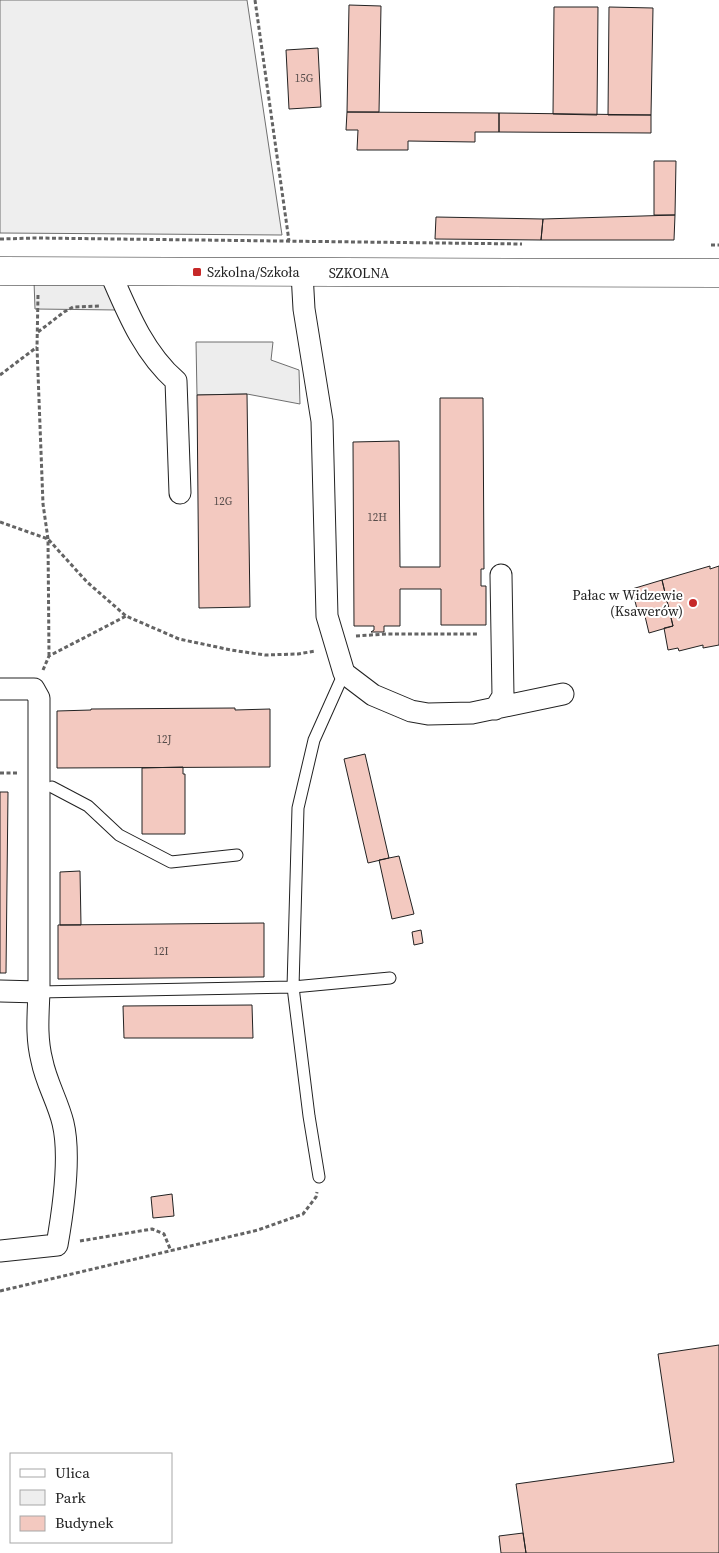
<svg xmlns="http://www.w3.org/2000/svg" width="719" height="1553" viewBox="0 0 719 1553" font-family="'Source Serif 4',serif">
  <rect width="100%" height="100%" fill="#fff"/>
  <!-- green -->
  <path fill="#eee" stroke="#6f6f6f" d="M0,0H247L282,235L0,233Z"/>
  <!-- parking -->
  <path fill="#ededed" stroke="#6f6f6f" d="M106,280L118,310L35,309L34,281Z
    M196,342H273L271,360L299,370L300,404L247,394L197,395Z"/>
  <!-- building -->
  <path fill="#f3c9c0" stroke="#222" d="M349,5L381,6L379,112H347Z
    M554,7H598L597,115L553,114Z
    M609,7L653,8L651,115H608Z
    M318,48L321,107L289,109L286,50Z
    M347,112L499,113V132H475V142L408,141V150H357L358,130H346Z
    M499,113L651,115V133L499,132Z
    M654,161H676L675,215H654Z
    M675,215L674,240H541L543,219Z
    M436,217L543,219L541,240L435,239Z
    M247,394L250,607L199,608L197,395Z
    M440,398H483L484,569H481V586H486V625H441V589H400V626H384V632H371L374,630V626H354L353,442L399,441L400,567H440Z
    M710,566V569L719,566V645L703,648V645L679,651L678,648L668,650L664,628L673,626L662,580Z
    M662,580L673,626L649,633L644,612L638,613L632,589Z
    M235,708V710L270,709V767L57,768V711L91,710V709Z
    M365,754L389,858L368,863L344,759Z
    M183,767V774H185V834H142V768Z
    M0,792H8L6,973H0Z
    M399,856L414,914L392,919L379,860Z
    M80,871L81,925H60V872Z
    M264,923V977L58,979V925Z
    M421,930L423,943L414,945L412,932Z
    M252,1005L253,1038H124L123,1006Z
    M172,1194L174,1216L153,1218L151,1197Z
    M719,1345V1553H526L516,1484L674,1462L658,1354Z
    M523,1533L526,1553H501L499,1536Z"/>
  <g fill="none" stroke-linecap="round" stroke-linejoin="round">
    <!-- lane casing -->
    <g stroke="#222" stroke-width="13">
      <path id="lane" d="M52,787L88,806L119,835L171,862L237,855
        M39,992L293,987L390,978
        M319,1177L309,1116L293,987L298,808L314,740L344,673"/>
    </g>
    <!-- street casing -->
    <g stroke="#222" stroke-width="23">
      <path id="street" d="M110,272C127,311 143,352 176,381L180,493
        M302,273L304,309L322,421L327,616L344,673L373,695L411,711L428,714L472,713L563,694
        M0,689H34L39,698V992C38,1016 36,1038 42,1061C46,1082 58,1102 63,1123C71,1156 63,1211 57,1245L0,1251
        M495,709L503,696L501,575
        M0,991L39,992"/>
    </g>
    <!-- secondary casing -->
    <g stroke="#222" stroke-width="29">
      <path id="secondary" d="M0,271L719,273"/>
    </g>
    <!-- path -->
    <path stroke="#646464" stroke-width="3" stroke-dasharray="4 2.5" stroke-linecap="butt" d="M255,0L289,241
      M0,239L36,238L522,244
      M711,245H719
      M38,295L37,347L43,504L48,539L49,656
      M38,332L64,312L73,307L101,306
      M0,375L37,347
      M0,522L48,539L87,582L126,616L179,639L231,650L265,655L298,654L315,651
      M356,636L386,634H479
      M43,670L49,656L126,616
      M0,773H18
      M80,1241L152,1229L164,1234L171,1251
      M0,1291L258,1230L303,1214L316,1197L317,1192"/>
    <!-- lane -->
    <use href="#lane" stroke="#fff" stroke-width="11"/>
    <!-- street -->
    <use href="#street" stroke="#fff" stroke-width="21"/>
    <!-- secondary -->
    <use href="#secondary" stroke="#fff" stroke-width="28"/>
  </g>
  <!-- markers -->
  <g fill="#c62828" stroke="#fff" stroke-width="2">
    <rect x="192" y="267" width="10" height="10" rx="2.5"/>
    <circle cx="693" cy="603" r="5"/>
  </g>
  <g text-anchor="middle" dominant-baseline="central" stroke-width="4" stroke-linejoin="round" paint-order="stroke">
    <!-- number labels -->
    <g font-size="11" fill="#564c4a">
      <text x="304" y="78">15G</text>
      <text x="223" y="501">12G</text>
      <text x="377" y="517">12H</text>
      <text x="164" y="739">12J</text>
      <text x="161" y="951">12I</text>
    </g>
    <!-- poi labels -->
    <g font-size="14" fill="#222" stroke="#fff" text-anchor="start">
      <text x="207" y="272">Szkolna/Szkoła</text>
      <text x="683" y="595" text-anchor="end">Pałac w Widzewie<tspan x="683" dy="16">(Ksawerów)</tspan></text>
    </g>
    <!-- street labels -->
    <g font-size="14" fill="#222" stroke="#fff">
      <text x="359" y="273">SZKOLNA</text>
    </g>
  </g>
  <!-- legend -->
  <rect x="10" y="1453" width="162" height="90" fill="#ffffff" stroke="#a7a7a7"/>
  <rect x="20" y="1469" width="25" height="8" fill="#ffffff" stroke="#a7a7a7"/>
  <text x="55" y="1478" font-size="15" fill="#222222">Ulica</text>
  <rect x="20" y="1490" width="25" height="15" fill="#eeeeee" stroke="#a7a7a7"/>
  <text x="55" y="1503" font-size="15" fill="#222222">Park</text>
  <rect x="20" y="1516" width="25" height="15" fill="#f3c9c0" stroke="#a7a7a7"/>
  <text x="55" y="1528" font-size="15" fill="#222222">Budynek</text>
</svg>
